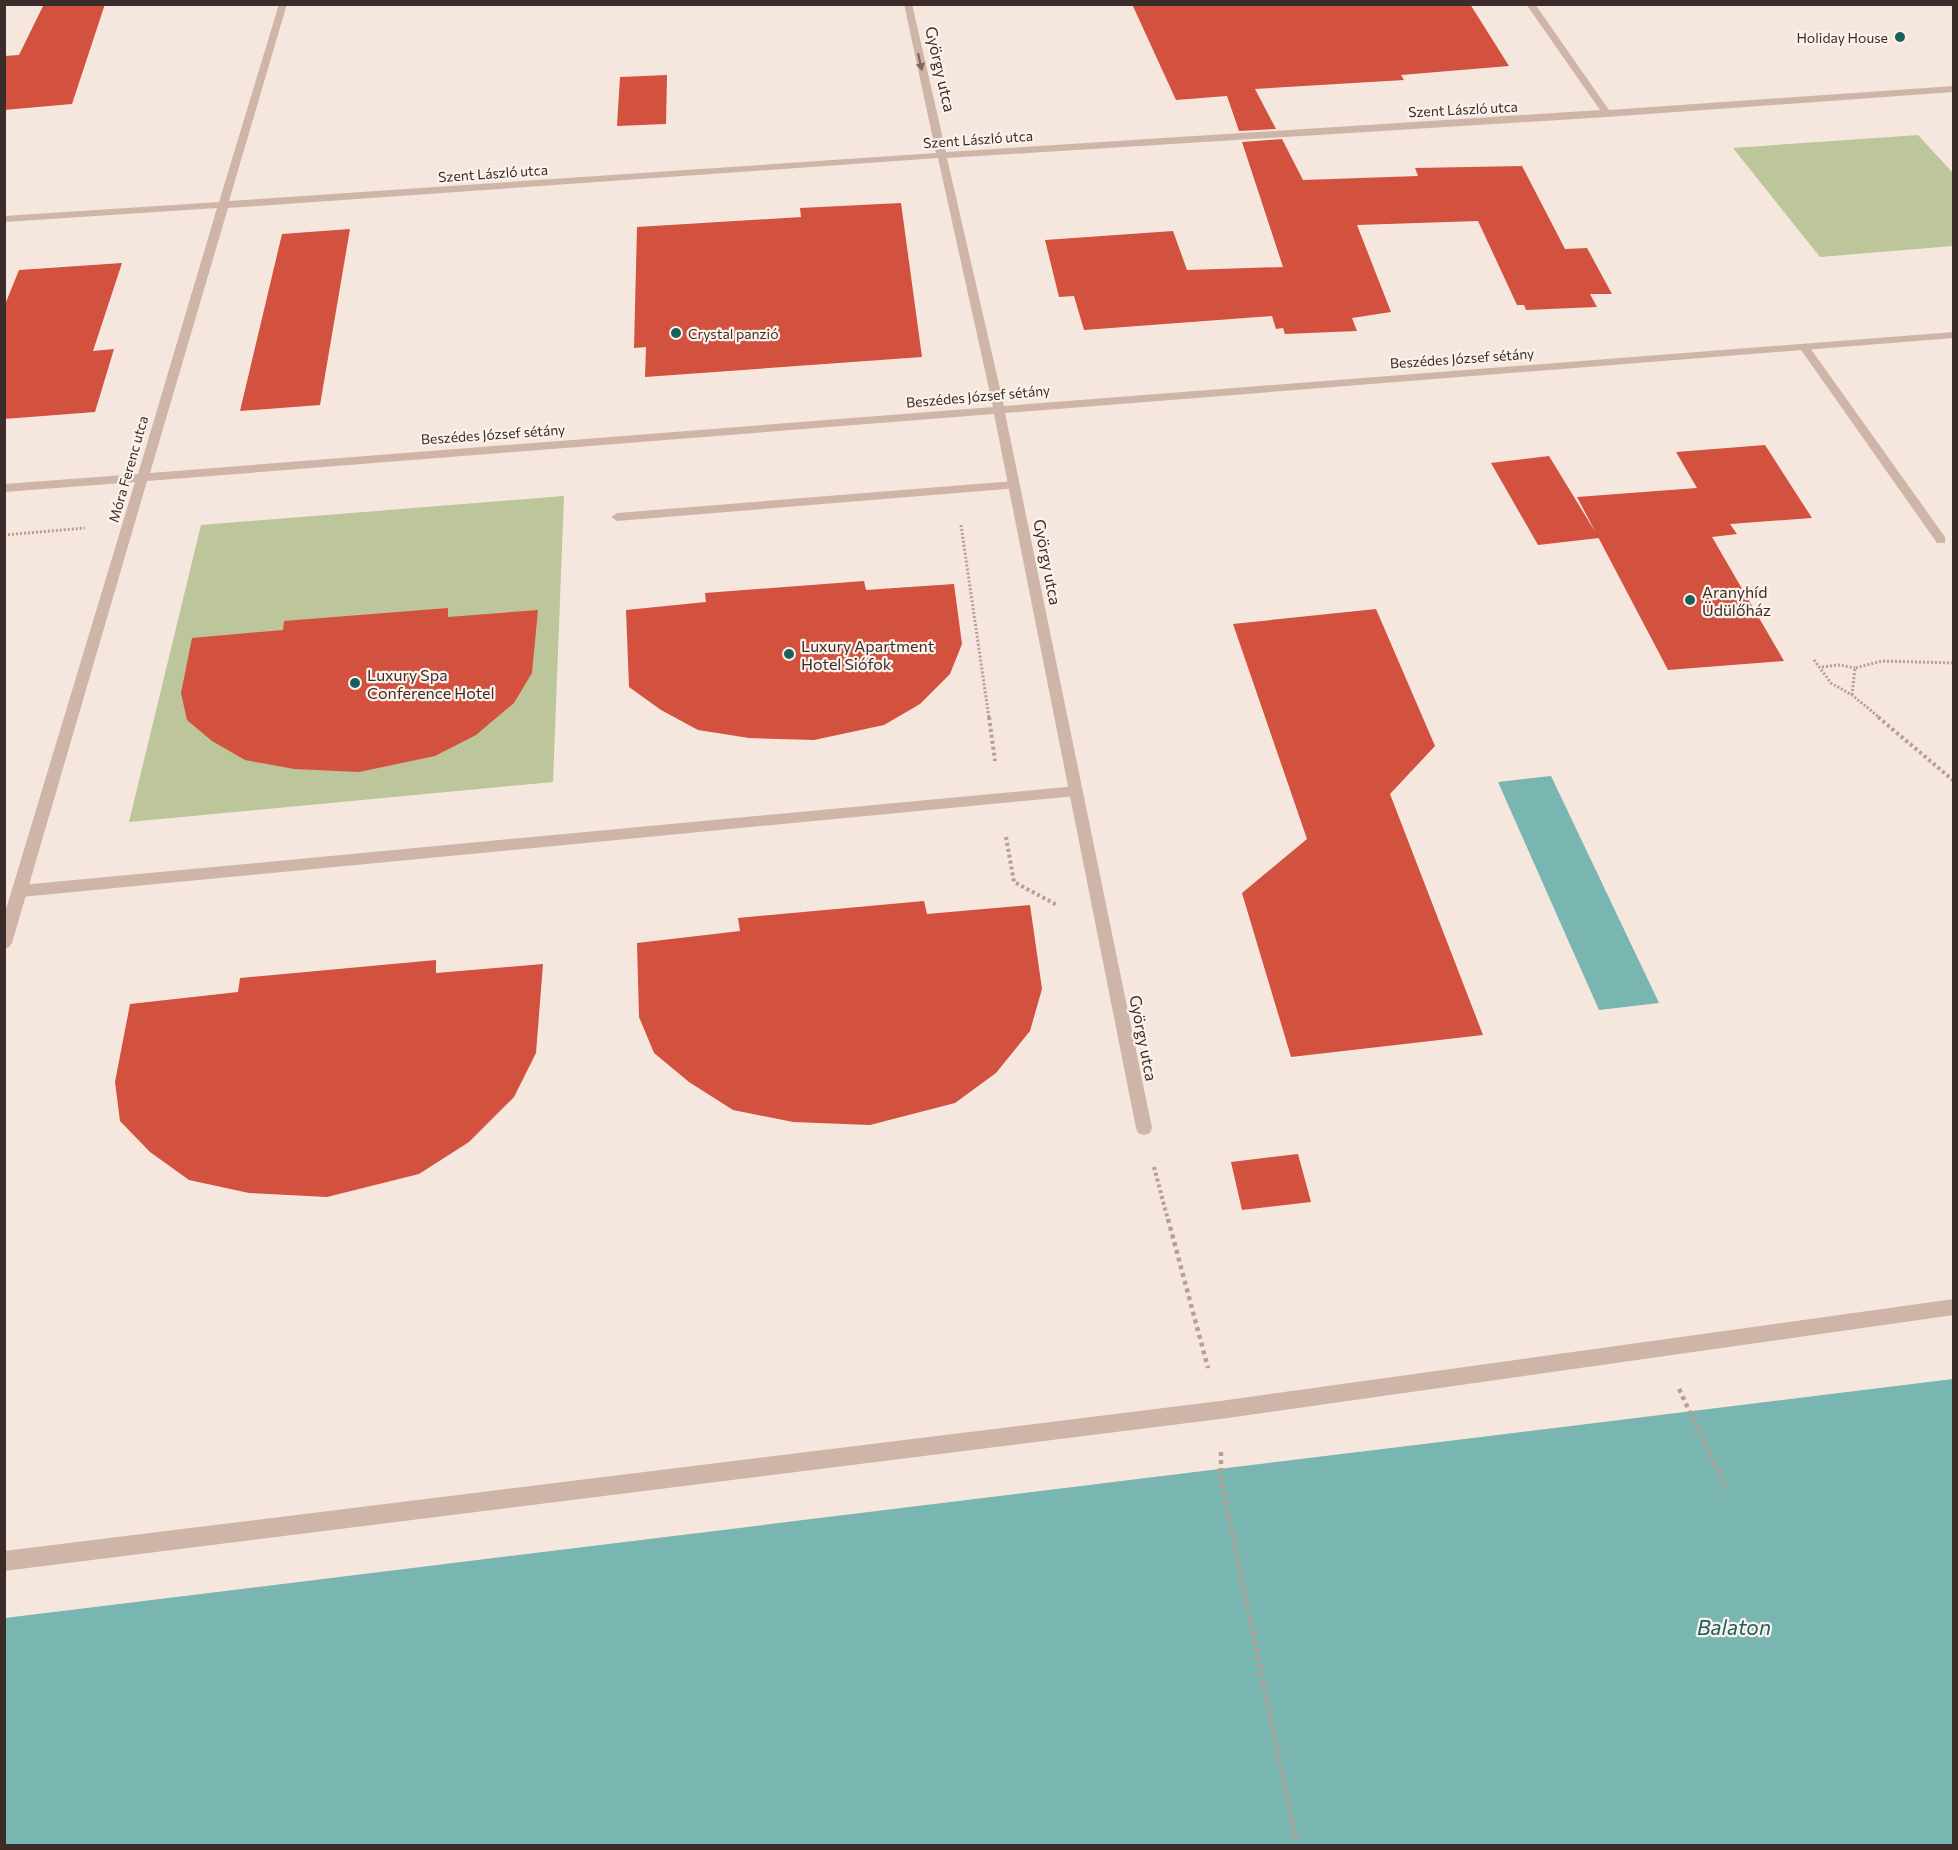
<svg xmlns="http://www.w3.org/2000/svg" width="1958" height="1850" viewBox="0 0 1958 1850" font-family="Commissioner,sans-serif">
  <rect width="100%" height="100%" fill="#f5e7de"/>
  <!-- green -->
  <path fill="#bdc69b" d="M1918,135L1953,173V246L1820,257L1733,148Z
    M564,496L553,782L129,822L201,525Z"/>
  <!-- water -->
  <path fill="#79b5b1" d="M1551,776L1659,1003L1599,1010L1498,782Z
    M1953,1379V1845H5V1618Z"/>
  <!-- building -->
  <path fill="#d2513f" d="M44,4H105L72,104L4,110V56L19,55Z
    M1132,4H1470L1509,66L1401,75L1404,80L1255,89L1276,129L1239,131L1227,96L1176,100Z
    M667,75L666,124L617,126L620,77Z
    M1282,139L1303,180L1418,176L1415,168L1522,166L1565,249L1587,248L1612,294H1590L1597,307L1526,310L1524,305H1517L1478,221L1357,225L1391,312L1352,318L1357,331L1285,334L1283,328L1276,329L1272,316L1084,330L1074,296L1059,297L1045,240L1173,231L1187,270L1283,267L1242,142Z
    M901,203L922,357L645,377L646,347L634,348L637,227L801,217L800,208Z
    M350,229L320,405L240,411L282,234Z
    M122,263L93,351L114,349L95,412L4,419V307L19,270Z
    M1765,445L1812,518L1730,524L1737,534L1712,537L1784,661L1668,670L1577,497L1697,488L1676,452Z
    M1549,456L1599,538L1538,545L1491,463Z
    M864,581L866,590L954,584L962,644L950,674L920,704L884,725L814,740L749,738L698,730L661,710L629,687L626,610L706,602L705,593Z
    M448,608V617L538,610L532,673L514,703L476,735L435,756L359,772L294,769L245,760L212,741L187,720L181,693L192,638L283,630L284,621Z
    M1376,609L1435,746L1390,794L1483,1035L1291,1057L1242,893L1307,839L1233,624Z
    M924,901L927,914L1030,905L1042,989L1030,1031L996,1073L955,1103L870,1125L793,1122L733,1110L689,1082L654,1053L639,1017L637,943L740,931L738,918Z
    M436,960V973L543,964L536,1053L514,1097L469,1142L419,1174L327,1197L249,1193L189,1180L150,1152L120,1121L115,1082L130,1004L238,992L240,978Z
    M1298,1154L1311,1202L1242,1210L1231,1162Z"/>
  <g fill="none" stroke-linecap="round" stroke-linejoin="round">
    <!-- path-far2 -->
    <path stroke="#bb9e92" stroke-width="3" stroke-dasharray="2 2" stroke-linecap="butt" d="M961,525L989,718
      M4,535L85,528
      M1814,660L1831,683L1852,695L1880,718
      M1822,667L1839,665L1855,668
      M1852,695L1855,668L1882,661L1954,663"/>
    <!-- path-far1 -->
    <path stroke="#bb9e92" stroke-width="4" stroke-dasharray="3 3" stroke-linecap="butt" d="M989,717L995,761
      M1878,717L1954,781
      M1006,837L1014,882L1057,905
      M1154,1167L1168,1220"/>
    <!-- path -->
    <path stroke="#bb9e92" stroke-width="4.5" stroke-dasharray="4 4" stroke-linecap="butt" d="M1168,1219L1208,1368
      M1679,1389L1727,1491
      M1221,1452V1479L1297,1846"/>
    <!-- service -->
    <path fill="#cfb5a8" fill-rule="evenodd" d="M1804,344L1808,345L1945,537V543H1937L1799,347Z
      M1014,481L1020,485L1018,488L617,521L611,517L617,513Z
      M1076,786L1083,791L1076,796L21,897L16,895L14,891L16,887L21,885Z"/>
    <!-- pedestrian -->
    <path fill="#cfb5a8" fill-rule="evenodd" d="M1954,1299V1315L1220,1419L4,1571V1551L1220,1401Z"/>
    <!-- minor -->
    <path fill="#cfb5a8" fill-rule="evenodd" d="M279,4H287L229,201L936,153L904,4H912L946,152L1600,110L1526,4H1535L1609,110L1954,86V92L1607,117L947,158L1004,406L1954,332V338L1005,413L1152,1128L1150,1133L1144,1135L1138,1133L1136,1128L994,414L147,481L12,943L9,947L4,949V916L135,482L4,492V484L138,474L217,208L4,222V216L219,202ZM938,158L993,407L150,473L228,208Z"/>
  </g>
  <!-- one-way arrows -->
  <defs><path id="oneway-solid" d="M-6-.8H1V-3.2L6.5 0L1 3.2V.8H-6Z" transform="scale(1.5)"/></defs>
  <use fill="#7e6a62" href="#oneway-solid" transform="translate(920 62) rotate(77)"/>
  <!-- markers -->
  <g fill="#19615d" stroke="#fcf2eb" stroke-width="2">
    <circle cx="1900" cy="37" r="6"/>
    <circle cx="676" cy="333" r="6"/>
    <circle cx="1690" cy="600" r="6"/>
    <circle cx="789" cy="654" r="6"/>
    <circle cx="355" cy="683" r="6"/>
  </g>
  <g text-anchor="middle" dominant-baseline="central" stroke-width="4.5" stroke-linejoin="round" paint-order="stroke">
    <!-- far-poi labels -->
    <g font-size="14" fill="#3b2c29" stroke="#fcf2eb" text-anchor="end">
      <text x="1888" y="37">Holiday House</text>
      <text x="688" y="333" text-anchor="start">Crystal panzió</text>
    </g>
    <!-- far-street labels -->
    <g font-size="14" fill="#3b2c29" stroke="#fcf2eb">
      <text transform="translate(1463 109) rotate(-3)">Szent László utca</text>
      <text transform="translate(978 139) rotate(-4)">Szent László utca</text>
      <text transform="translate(493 173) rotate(-4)">Szent László utca</text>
      <text transform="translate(1462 358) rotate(-4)">Beszédes József sétány</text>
      <text transform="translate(978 396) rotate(-5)">Beszédes József sétány</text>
      <text transform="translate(493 434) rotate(-4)">Beszédes József sétány</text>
      <text transform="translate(128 469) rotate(-74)">Móra Ferenc utca</text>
    </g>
    <!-- street labels -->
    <g font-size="16" fill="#3b2c29" stroke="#fcf2eb">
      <text transform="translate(941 69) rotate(77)">György utca</text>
      <text transform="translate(1048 562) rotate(79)">György utca</text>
      <text transform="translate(1144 1038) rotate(79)">György utca</text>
    </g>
    <!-- poi labels -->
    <g font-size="16" fill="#3b2c29" stroke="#fcf2eb" text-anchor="start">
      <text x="1702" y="591">Aranyhíd<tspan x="1702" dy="18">Üdülőház</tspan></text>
      <text x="801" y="645">Luxury Apartment<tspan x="801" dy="18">Hotel Siófok</tspan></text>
      <text x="367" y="674">Luxury Spa<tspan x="367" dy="18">Conference Hotel</tspan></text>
    </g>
    <!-- near-water labels -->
    <g font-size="21" font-style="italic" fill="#19615d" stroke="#fcf2eb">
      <text x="1734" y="1626">Balaton</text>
    </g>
  </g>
  <!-- border -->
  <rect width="1958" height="1850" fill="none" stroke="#3b2c29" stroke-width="12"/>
</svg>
